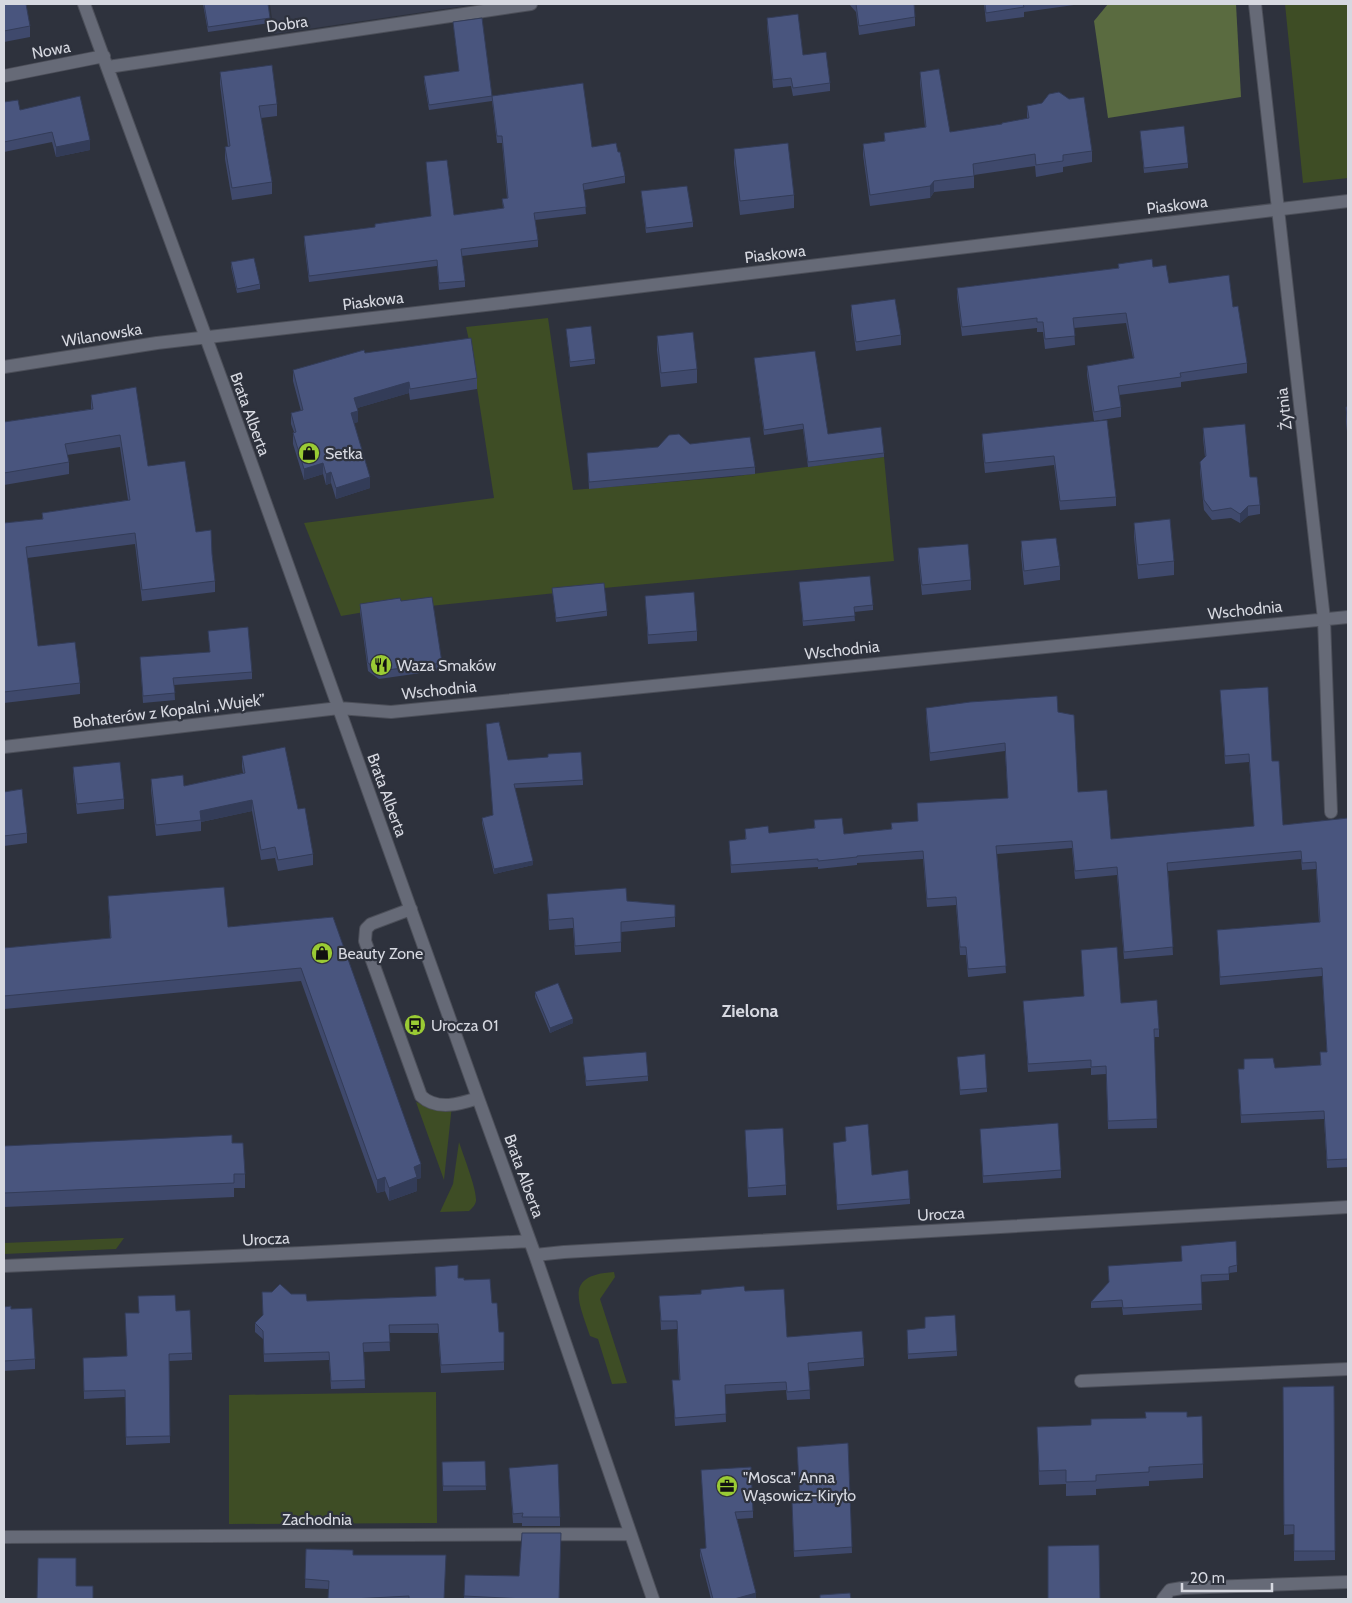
<svg xmlns="http://www.w3.org/2000/svg" width="1352" height="1603" viewBox="0 0 1352 1603" font-family="Cabin,sans-serif">
  <rect width="100%" height="100%" fill="#2e323d"/>
  <!-- built -->
  <path fill="#363b4c" d="M270,4H478L274,34Z"/>
  <!-- green -->
  <path fill="#3e4d25" d="M1285,4H1348V178L1303,183Z
    M548,318L573,490L730,477L884,457L894,561L604,588L401,609L400,606L341,616L304,523L494,498L471,349L466,327Z
    M416,1102L426,1105H452L444,1180Z
    M459,1142C463,1155 477,1189 476,1201C475,1206 472,1208 469,1211L440,1212L453,1184Z
    M124,1238L116,1249L4,1254V1243Z
    M614,1272L615,1277L600,1299L627,1383L612,1384L598,1339L590,1336C579,1302 563,1275 614,1272Z
    M436,1392L437,1523L229,1524V1395Z"/>
  <!-- forest -->
  <path fill="#5a6b40" d="M1108,4H1236L1241,97L1108,118L1094,21Z"/>
  <g fill="none" stroke-linecap="round" stroke-linejoin="round">
    <!-- minor casing -->
    <g stroke="#4c4f59" stroke-width="14">
      <path id="minor" d="M84,4L223,384L478,1098L535,1255L653,1599
        M1255,4L1324,619L1331,812
        M108,67L531,4
        M4,76L104,56
        M4,367L157,343L528,300L1348,201
        M4,747L339,708L391,712L1348,617
        M411,909L371,924L366,929L365,941L421,1096C437,1111 460,1104 478,1098
        M535,1255L564,1252L1348,1207
        M4,1266L302,1253L530,1241
        M1081,1381L1348,1369
        M4,1537L630,1534
        M1163,1599L1170,1590L1182,1588L1348,1582"/>
    </g>
    <!-- minor -->
    <use href="#minor" stroke="#666a77" stroke-width="12"/>
  </g>
  <!-- wall -->
  <path fill="#3f496c" d="M4,4L30,26V37L4,42Z
    M203,4H268L270,23L208,32Z
    M849,4H914L915,17V26L859,35L856,12Z
    M984,4H1081L1024,12V17L986,22Z
    M767,18L830,83V91L793,96L791,86L773,88L767,26Z
    M453,22L492,96L592,147L618,152L625,176V183L584,190L586,214L535,220L538,240V247L462,256L465,281V287L439,290L437,266L309,282L304,242V236L375,227L431,216L426,162L454,215L503,208L502,199L507,198L502,143H497L492,101L429,110L424,81V76L459,71Z
    M220,72L277,104V116L261,118L272,182V194L232,200L225,159V147H228L220,84Z
    M920,72L950,132L1002,124L1027,119V106L1092,151V162L1063,167V172L1036,177L1035,166L974,175V188L934,192L930,198L870,206L863,155V144L884,141V133L925,127L920,83Z
    M4,102L20,110L90,150L56,157L52,142L4,152Z
    M1140,131L1188,163V168L1144,173Z
    M734,149L794,195V208L740,215L734,163Z
    M641,191L693,222V227L646,233Z
    M231,262L260,284V289L237,293L231,267Z
    M1118,264L1153,267L1169,283L1233,307L1247,363V373L1181,382V387L1119,395L1121,407V417L1094,421L1087,375V366L1133,358L1126,323L1074,328L1075,345L1045,349L1043,332H1037V328L962,336L957,297V288L1118,268Z
    M851,305L901,335V345L856,351L851,315Z
    M566,329L595,359V364L570,367Z
    M657,336L697,369V383L661,387L657,350Z
    M365,353L477,378V389L410,400L409,393L357,408L358,422L354,423L370,488L336,499L331,483L326,485L323,474L304,480L293,444V433L294,432L291,424V413L301,411L293,381V370Z
    M754,358L828,434L884,453V457L808,467L803,429L764,435Z
    M91,395L148,466L212,554L215,581V592L142,601L135,544L27,558L38,646L80,683V694L4,703V523L42,519V513L128,500L120,447L67,455L69,462V474L4,485V422L91,409Z
    M1346,407H1348V443L1346,421Z
    M1107,420L1116,497V506L1060,510L1054,465L985,473L982,443V434Z
    M1203,428L1250,477L1260,505V514L1248,516L1240,523L1231,518L1212,520L1204,510L1200,472V462L1205,457L1203,438Z
    M690,444L755,467V474L589,489L587,453Z
    M1134,523L1174,561V575L1138,579L1134,537Z
    M1021,541L1060,566V580L1024,585L1021,555Z
    M918,548L971,580V590L922,595L918,557Z
    M799,582L873,605V610L854,612L855,621L803,626Z
    M552,588L607,611V616L556,622Z
    M645,596L697,631V641L648,644Z
    M401,601L442,663V670L379,679L368,671L360,612V604Z
    M208,631L252,672V679L174,685L175,700L143,703L140,657L210,652Z
    M1220,690L1272,761L1283,825L1348,818V1167L1327,1168L1324,1119L1241,1123L1238,1069L1275,1068L1320,1065V1052H1327L1322,976L1220,985L1217,930L1319,922L1316,869L1302,870L1301,859L1168,871L1173,955L1124,959L1117,875L1075,879L1072,848L997,854L1006,973L968,977L966,955H960L956,905L927,907L923,859L857,863V865L818,869V867L731,873L729,841L745,839V829L769,833L814,828V820L844,834L891,829V823L918,821L917,803L1008,798L1005,751L930,761L926,716V708L1058,712L1078,792L1111,839L1254,827L1249,762L1225,764Z
    M486,724L508,760L583,780V785L515,788L533,865L494,874L482,823V818L493,815Z
    M242,756L298,809L313,854V865L278,871L275,858L261,860L252,811L201,822V831L156,836L151,790V779L184,786L243,773L242,767Z
    M73,767L124,799V809L77,814L73,776Z
    M4,792L27,833V843L4,846Z
    M547,894L675,905V927L621,932V952L575,955L573,928L549,930Z
    M108,896L228,927L333,917L421,1178L417,1179V1191L389,1201L385,1191L377,1193L301,981L4,1009V948L110,938Z
    M1081,950L1121,1003L1159,1029V1037H1154L1157,1128L1108,1129L1106,1074L1091,1075V1068L1028,1072L1023,1001L1084,996Z
    M535,992L573,1023L550,1033L535,997Z
    M583,1057L648,1076V1081L586,1086Z
    M957,1057L987,1088V1092L960,1095Z
    M980,1129L1061,1170V1178L983,1183Z
    M745,1130L786,1185V1195L748,1197Z
    M845,1141L872,1175L910,1199V1204L837,1210L833,1148Z
    M232,1143L245,1174V1188H234V1197L4,1207V1146Z
    M1181,1246L1237,1265V1272L1229,1273V1280L1201,1282L1202,1310L1123,1315L1122,1307L1091,1308V1302L1182,1261Z
    M435,1267L458,1278L464,1280L492,1303L499,1332H504V1370L441,1373L438,1333H389L390,1351L364,1352L365,1388L331,1389L329,1360L264,1362L263,1339L255,1332V1323L291,1294L307,1301L436,1296Z
    M745,1291L787,1337L864,1358V1366L809,1371L810,1399L787,1400L786,1390L725,1394L726,1422L675,1426L672,1380H679L677,1329L661,1330L659,1296Z
    M4,1307L11,1309L35,1359V1369L4,1371Z
    M176,1311L192,1353V1360L169,1361L170,1443L126,1445L125,1397L84,1399L83,1358L126,1356Z
    M907,1334L957,1351V1356L908,1359Z
    M1334,1386L1335,1560L1294,1561V1534L1284,1535L1283,1387Z
    M1187,1417L1203,1464V1478L1149,1481V1486L1096,1489V1495L1066,1496V1484L1039,1485L1037,1427L1091,1425Z
    M848,1443L852,1553L794,1557L792,1509L800,1503L797,1447Z
    M485,1461L486,1490L443,1491L442,1462Z
    M509,1468L560,1517V1526H522V1523H513Z
    M701,1470L753,1511V1518L737,1519L756,1599H711L700,1556V1549L706,1548Z
    M306,1549L353,1555L444,1599H328V1589L305,1588Z
    M465,1575L519,1576L559,1599H464Z"/>
  <!-- shaded-wall -->
  <path fill="#333c58" d="M90,140V150L56,157V147Z
    M934,181V192L930,198V186Z
    M409,382V393L354,409V398Z
    M358,411V422L351,424V413Z
    M323,463V474L304,480V469Z
    M331,472V483L326,485V474Z
    M370,477V488L336,499V488Z
    M1248,506V516L1240,523V514Z
    M252,800V811L201,822L200,811Z
    M533,861V865L494,874V869Z
    M573,1019V1023L550,1033V1028Z
    M421,1164V1178L417,1179V1191L389,1201V1188L414,1167Z
    M385,1177V1191L377,1193V1180Z
    M756,1593V1599H734Z"/>
  <!-- building -->
  <path fill="#49557e" stroke="#333c58" d="M4,4H26L30,26L4,31Z
    M204,4H268L270,18L208,27Z
    M856,4H914L915,17L859,26Z
    M985,4H1023L1024,7L986,13Z
    M798,14L803,55L826,52L830,83L793,88L791,78L773,80L767,18Z
    M482,18L492,96L429,105L424,76L459,71L453,22Z
    M272,65L277,104L259,106L272,182L232,188L225,147L230,146L220,72Z
    M939,69L950,132L1002,124V123L1029,118L1027,106L1042,103L1049,94L1059,92L1069,99L1084,97L1092,151L1063,155V161L1036,165L1035,154L973,164L974,176L934,181L930,186L870,195L863,144L885,141L884,133L926,127L920,72Z
    M583,83L592,147L616,143L618,152H620L625,176L583,184L586,207L534,213L538,240L461,249L465,281L439,283L437,260L309,276L304,236L375,227V224L431,216L426,162L447,160L454,215L504,208L502,199L508,198L502,136H497L492,96Z
    M80,96L90,140L56,147L52,132L4,142V102L18,100L20,110Z
    M1184,126L1188,163L1144,168L1140,131Z
    M788,143L794,195L740,201L734,149Z
    M687,186L693,222L646,228L641,191Z
    M254,258L260,284L237,289L231,262Z
    M1152,259L1153,267L1166,265L1169,283L1229,275L1233,307L1238,306L1247,363L1180,373L1181,377L1118,386L1121,407L1094,412L1087,366L1134,358L1126,313L1073,318L1075,336L1045,339L1043,322H1037V318L962,327L957,288L1119,268L1118,264Z
    M895,299L901,335L856,342L851,305Z
    M591,326L595,359L570,362L566,329Z
    M693,332L697,369L661,373L657,336Z
    M471,338L477,378L410,389L409,382L354,398L358,411L351,413L370,477L336,488L331,472L326,474L323,463L304,469L293,433L296,432L291,413L303,410L293,370L364,350L365,353Z
    M815,351L828,434L881,427L884,453L808,462L803,424L764,430L754,358Z
    M136,387L148,466L185,461L196,532L211,530L212,554L215,581L142,590L135,533L26,547L38,646L75,642L80,683L4,692V523L43,519L42,513L130,500L120,435L65,444L69,462L4,473V422L93,409L91,395Z
    M1346,407H1348V429Z
    M1107,420L1116,497L1060,501L1054,456L985,463L982,434Z
    M1245,424L1250,477H1257L1260,505L1248,506L1240,514L1231,508L1212,511L1204,500L1200,462L1206,456L1203,428Z
    M679,434L690,444L750,437L755,467L589,482L587,453L658,447L669,435Z
    M1170,519L1174,561L1138,565L1134,523Z
    M1056,538L1060,566L1024,571L1021,541Z
    M968,544L971,580L922,585L918,548Z
    M870,576L873,605L854,607L855,616L803,621L799,582Z
    M604,583L607,611L556,618L552,588Z
    M694,592L697,631L648,635L645,596Z
    M432,597L442,663L379,671L368,663L360,604L400,598L401,601Z
    M248,627L252,672L173,678L175,693L143,696L140,657L210,652L208,631Z
    M1268,687L1272,761H1279L1283,825L1348,818V1159L1327,1160L1324,1111L1241,1115L1238,1069H1244V1059L1273,1058L1275,1068L1321,1065L1320,1052H1327L1322,968L1220,977L1217,930L1320,922L1316,862L1302,863L1301,851L1167,863L1173,947L1124,952L1117,867L1075,871L1072,841L996,846L1006,966L968,969L966,947H960L956,897L927,899L923,851L857,856V857L818,861V859L731,865L729,841L746,839L745,829L768,826L769,833L815,828L814,820L842,818L844,834L892,829L891,823L918,821L917,803L1008,798L1005,743L930,753L926,708L970,702L1057,696L1058,712L1074,715L1078,792L1107,790L1111,839L1254,826L1249,754L1225,756L1220,690Z
    M499,722L508,760L548,757V754L581,752L583,780L514,784L533,861L494,869L482,818L493,815L486,724Z
    M285,747L298,809L305,808L313,854L278,860L275,847L261,850L252,800L200,811L201,820L156,825L151,779L183,775L184,786L245,773L242,756Z
    M120,762L124,799L77,804L73,767Z
    M22,789L27,833L4,836V792Z
    M224,887L228,927L333,917L421,1164L414,1167L417,1177L389,1188L385,1177L377,1180L301,968L4,996V948L111,938L108,896Z
    M626,888L627,901L675,905V917L621,922V942L575,946L573,918L549,920L547,894Z
    M1117,947L1121,1003L1157,1000L1159,1029H1154L1157,1119L1108,1121L1106,1066L1091,1067V1060L1028,1064L1023,1001L1084,996L1081,950Z
    M558,983L573,1019L550,1028L535,992Z
    M646,1052L648,1076L586,1081L583,1057Z
    M985,1054L987,1088L960,1090L957,1057Z
    M1058,1123L1061,1170L983,1176L980,1129Z
    M868,1124L872,1175L908,1170L910,1199L837,1205L833,1143L846,1141L845,1127Z
    M783,1128L786,1185L748,1188L745,1130Z
    M232,1135V1143H243L245,1174H234V1183L4,1193V1146Z
    M1236,1241L1237,1265L1229,1267V1274L1201,1275L1202,1304L1123,1308L1122,1300L1091,1302L1109,1282L1108,1266L1182,1261L1181,1246Z
    M458,1265V1278H464V1280L490,1279L492,1303H497L499,1332H504V1362L441,1365L438,1324L389,1325L390,1342L363,1343L365,1380L331,1381L329,1352L264,1354L263,1331L255,1323L263,1315L262,1292H272L280,1284L291,1294H306L307,1301L436,1296L435,1267Z
    M744,1286L745,1291L784,1289L787,1337L862,1331L864,1358L808,1363L810,1390L787,1392L786,1382L725,1385L726,1414L675,1418L672,1380H680L677,1321H661L659,1296L701,1294V1290Z
    M175,1295L176,1311L190,1310L192,1353L169,1354L170,1436L126,1437L125,1390L84,1391L83,1358L127,1356L125,1313H139L138,1296Z
    M11,1306V1309L32,1308L35,1359L4,1361V1307Z
    M955,1315L957,1351L908,1354L907,1330L925,1328V1317Z
    M1334,1386L1335,1551H1294V1525H1284L1283,1387Z
    M1145,1412H1187V1417L1202,1416L1203,1464L1149,1467V1472L1096,1475V1481L1066,1482V1470L1039,1471L1037,1427L1091,1425V1419L1146,1418Z
    M848,1443L852,1547L794,1551L792,1503H800L797,1447Z
    M485,1461L486,1486H443L442,1462Z
    M558,1464L560,1517H522L523,1513L513,1514L509,1468Z
    M751,1467L753,1511L735,1512L756,1593L734,1599H713L700,1549L706,1548L701,1470Z
    M522,1533H561L559,1599H525L464,1596L465,1575L519,1576Z
    M1099,1545L1100,1599H1048V1546Z
    M306,1549L353,1550V1555H446L444,1599H409V1596L352,1599H328L329,1581L305,1579Z
    M38,1558H76V1586H93V1599H37Z
    M850,1593L851,1599H820V1595Z"/>
  <!-- icons -->
  <defs>
    <g id="shop-disc" transform="scale(1.125)"><circle r="9.5" fill="#9acb34" stroke="#2e323d"/><path d="M-5-2.5h2.3a2.7 3.5 0 0 1 5.4 0H5L5.5 6h-11ZM-1.5-2.5h3a1.5 2.3 0 0 0-3 0Z" fill="#111"/></g>
    <g id="restaurant-disc" transform="scale(1.125)"><circle r="9.5" fill="#9acb34" stroke="#2e323d"/><path d="M-5-6h1v4h1v-4h1v4h1v-4h1v5L-1.5 .5V6h-2V.5L-5-1ZM5-6V6H3V1.5H1.5Q1.5-4 5-6Z" fill="#111"/></g>
    <g id="bus-disc" transform="scale(1.125)"><circle r="9.5" fill="#9acb34" stroke="#2e323d"/><path d="M-5-6H5V4H4V6H2V4H-2V6H-4V4H-5ZM-3.5-4V0h7V-4ZM-3.5 1.2v1.5H-2V1.2ZM2 1.2v1.5H3.5V1.2Z" fill="#111"/></g>
    <g id="office-disc" transform="scale(1.125)"><circle r="9.5" fill="#9acb34" stroke="#2e323d"/><path d="M-6-3h4V-5.5h4V-3h4V5H-6ZM-1-4.5V-3h2v-1.5ZM-6 0V1H6V0Z" fill="#111"/></g>
  </defs>
  <g fill-rule="evenodd">
    <use href="#shop-disc" x="309" y="453"/>
    <use href="#restaurant-disc" x="381" y="665"/>
    <use href="#shop-disc" x="322" y="953"/>
    <use href="#bus-disc" x="415" y="1025"/>
    <use href="#office-disc" x="727" y="1486"/>
  </g>
  <g text-anchor="middle" dominant-baseline="central" stroke-width="4.5" stroke-linejoin="round" paint-order="stroke">
    <!-- street labels -->
    <g font-size="16" fill="#d6d8e0" stroke="#2e323d">
      <text transform="translate(287 24) rotate(-8)">Dobra</text>
      <text transform="translate(51 50) rotate(-11)">Nowa</text>
      <text transform="translate(1177 205) rotate(-7)">Piaskowa</text>
      <text transform="translate(775 254) rotate(-7)">Piaskowa</text>
      <text transform="translate(373 301) rotate(-7)">Piaskowa</text>
      <text transform="translate(102 335) rotate(-9)">Wilanowska</text>
      <text transform="translate(1284 409) rotate(-96)">Żytnia</text>
      <text transform="translate(250 414) rotate(70)">Brata Alberta</text>
      <text transform="translate(1245 610) rotate(-6)">Wschodnia</text>
      <text transform="translate(842 650) rotate(-6)">Wschodnia</text>
      <text transform="translate(439 690) rotate(-6)">Wschodnia</text>
      <text transform="translate(169 711) rotate(-7)">Bohaterów z Kopalni „Wujek”</text>
      <text transform="translate(387 795) rotate(70)">Brata Alberta</text>
      <text transform="translate(524 1176) rotate(70)">Brata Alberta</text>
      <text transform="translate(941 1214) rotate(-3)">Urocza</text>
      <text transform="translate(266 1239) rotate(-3)">Urocza</text>
      <text x="317" y="1519">Zachodnia</text>
    </g>
    <!-- poi labels -->
    <g font-size="16" fill="#d6d8e0" stroke="#2e323d" text-anchor="start">
      <text x="325" y="453">Setka</text>
      <text x="397" y="665">Waza Smaków</text>
      <text x="338" y="953">Beauty Zone</text>
      <text x="431" y="1025">Urocza 01</text>
      <text x="743" y="1477">"Mosca" Anna<tspan x="743" dy="18">Wąsowicz-Kiryło</tspan></text>
    </g>
    <!-- neighbourhood labels -->
    <g font-size="18" font-weight="bold" fill="#d6d8e0" stroke="#2e323d">
      <text x="750" y="1011">Zielona</text>
    </g>
  </g>
  <!-- border -->
  <rect width="1352" height="1603" fill="none" stroke="#d6d8e0" stroke-width="10"/>
  <!-- scale -->
  <path d="M1182 1583v8h90v-8" fill="none" stroke="#d6d8e0" stroke-width="2.5"/>
  <text x="1190" y="1583" font-size="15" fill="#d6d8e0" stroke="#2e323d" stroke-width="4" paint-order="stroke">20 m</text>
</svg>
